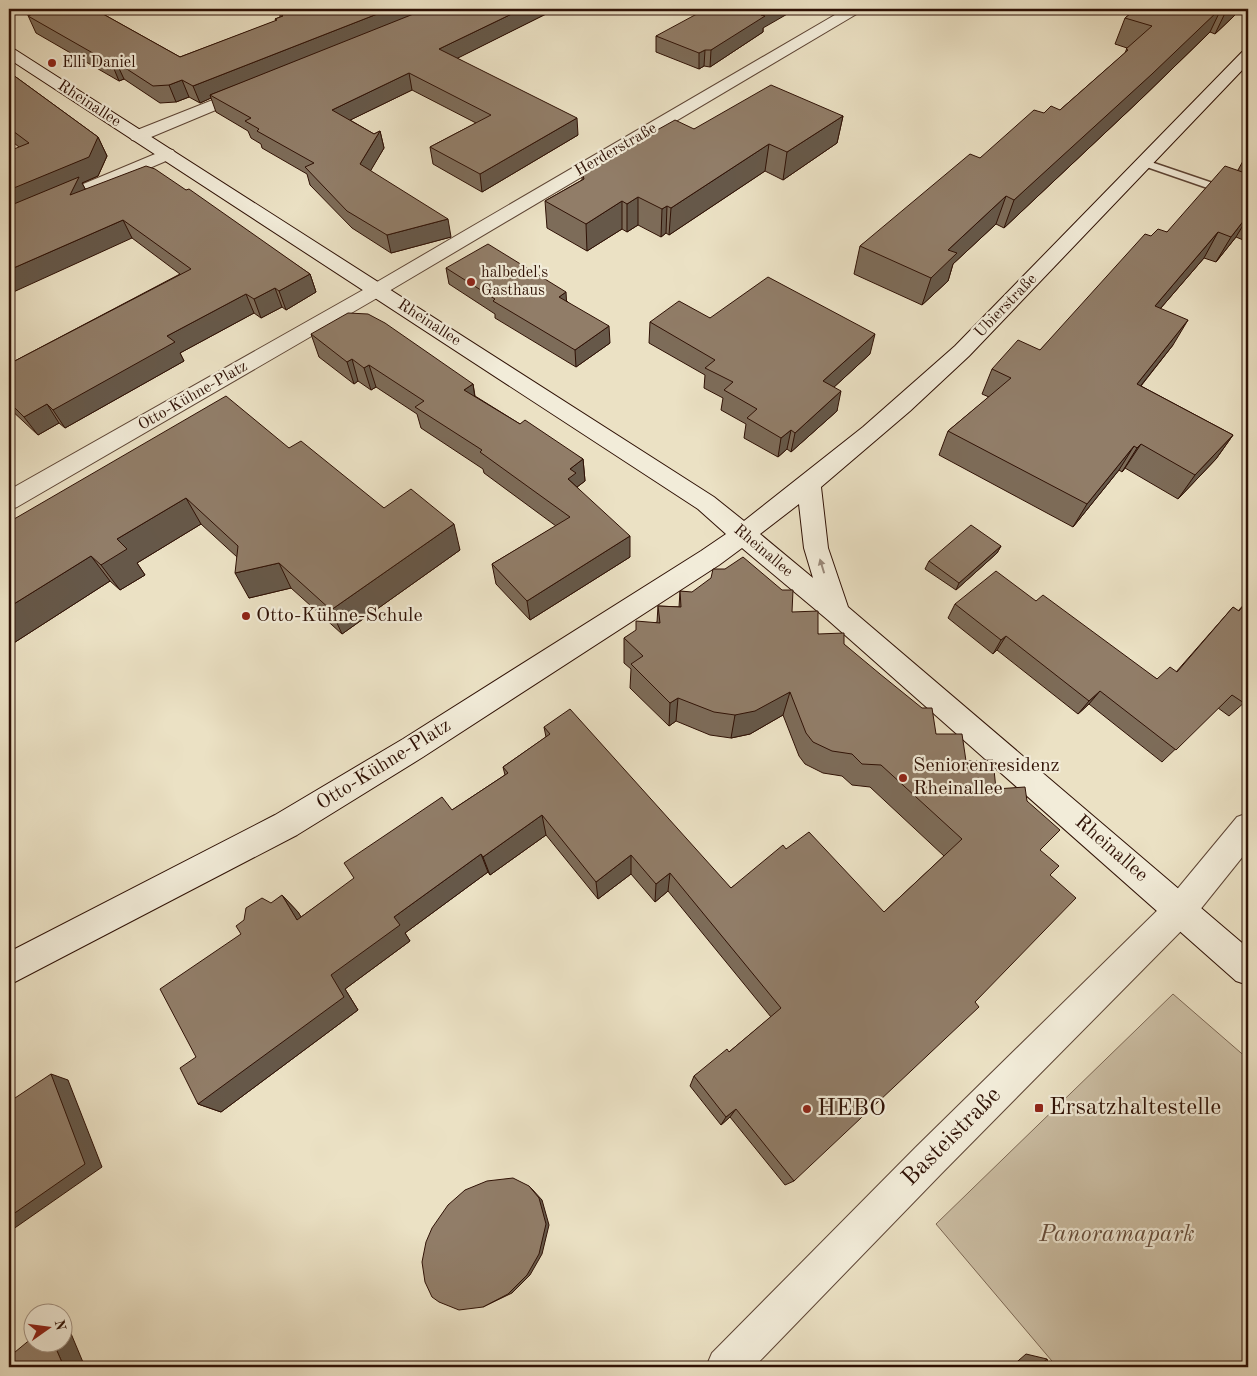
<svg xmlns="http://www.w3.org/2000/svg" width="1257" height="1376" viewBox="0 0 1257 1376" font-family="'Old Standard TT',serif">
  <rect width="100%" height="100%" fill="#ebe1c4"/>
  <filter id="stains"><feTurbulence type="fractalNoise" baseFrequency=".004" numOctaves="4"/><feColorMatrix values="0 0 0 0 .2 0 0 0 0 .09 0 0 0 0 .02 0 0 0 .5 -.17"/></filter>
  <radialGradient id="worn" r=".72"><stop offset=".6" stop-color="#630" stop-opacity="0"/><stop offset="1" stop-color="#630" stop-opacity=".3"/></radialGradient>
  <!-- green -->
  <path fill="#cbbea4" stroke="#7d6854" d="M1173,994L1248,1059V1367H1057L936,1224Z"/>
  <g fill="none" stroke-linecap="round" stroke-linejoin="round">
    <!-- lane casing -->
    <g stroke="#5e4535" stroke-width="3">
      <path id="lane" d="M1145,160L1248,195V202L1141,165L1140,163Z"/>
    </g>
    <!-- street casing -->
    <g stroke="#5e4535" stroke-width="2">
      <path id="street" d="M9,9H20L18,12L9,14Z
        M845,9H862L860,12L384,294L17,507L9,510V490L370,286Z
        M248,86L254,88L256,91L254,94L144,140L138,141L132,140L129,136L132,132Z
        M167,149L173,150L176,154L173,158L9,228V215Z
        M1248,813V850L1191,921L942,1173L754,1367H706L712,1353L916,1147L1169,899L1237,817Z"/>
    </g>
    <!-- secondary casing -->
    <g stroke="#2f1105" stroke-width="2">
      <path id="secondary" d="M9,47L14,49L714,497L744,521L863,427L955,346L1242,52L1248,50V64L969,356L910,411L821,487L828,548L848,607L1248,948V985L1236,981L828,620L742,548L719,565L423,757L297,835L9,985V952L275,815L403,739L701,551L726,534L698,509L9,59ZM799,504L804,548L813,578L760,534Z"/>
    </g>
    <!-- lane -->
    <use href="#lane" fill="#f2ecd9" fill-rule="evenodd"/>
    <!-- street -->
    <use href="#street" fill="#f2ecd9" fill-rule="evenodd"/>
    <!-- secondary -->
    <use href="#secondary" fill="#f2ecd9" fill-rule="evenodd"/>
  </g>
  <!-- wall -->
  <path fill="#7d6c59" stroke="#2f1105" d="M25,9H117L103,14L180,57L276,21L275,19L280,17V14L296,9H556L457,58L578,135L482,192L433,164L430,147L476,123L412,90L350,120L374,134L380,131L384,148L370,171L451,237L391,253L352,228L310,185L307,174L262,148L261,144L251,138L248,131L216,112L211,98L200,103L189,97L176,102L160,103L124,79L119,81L36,33Z
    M1136,9H1241L1234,16L1215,34L1210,32L1140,100L1004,228L996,224L953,264L948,281L922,305L854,274L860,246L980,158L1060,110L1125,53L1127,48L1115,44L1125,18Z
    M763,28V32L710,67L704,66L699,69L656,52V36Z
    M9,72L98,137L107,156L98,176L82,183L85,189L186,190L310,274L316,292L286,310L282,307L261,318L254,313L180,353L184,361L65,428L59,423L38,435L9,408V364L180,274L132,238L9,139Z
    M843,116L837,143L783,180L765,171L669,235L666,233L661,237L638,225L627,232L622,229L587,251L547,228L545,201L582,180V172L694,129Z
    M1248,155V242L1236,237L1216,262L1204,258L1160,309L1173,345L1141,386L1233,435L1216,459L1178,499L1125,468L1122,472L1119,470L1073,527L939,455L948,431L989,397L982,394L992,369L1040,350L1151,236L1167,232L1238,170L1243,161Z
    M446,268L567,301L610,343L576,367L495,318V314L449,284Z
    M710,318L870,354L834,387L837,411L791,452L787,449L778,457L744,438L746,424L721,410L723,398L704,388L705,375L649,343L650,322Z
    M311,334L473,384L475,396L520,424L583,459L585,481L577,487L630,557L530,620L496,584L492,564L556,526L484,473L483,469L421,428L417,414L376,387L371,390L358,381L354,384L319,357Z
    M289,448L384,508L460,550L342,634L291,588L249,598L237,557L201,524L137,563L145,575L120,590L110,581L9,646V522Z
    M1001,546L997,553L956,590L925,569L929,561Z
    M680,591L792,612L818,634L844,644L936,734L996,789L1027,801L1040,850L1050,875L794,1181L785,1185L730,1117L721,1125L690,1086L694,1076L729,1052L771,1017L668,891L655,902L631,874L598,899L546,835L490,875L488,872L405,933L410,941L345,989L358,1010L221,1112L198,1104L196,1057L241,934L282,895L298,912L301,917L452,810L505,775L503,767L546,737L544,727L731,888L786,849L884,912L944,856L870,787L852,785L842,776L823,773L805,764L799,756L783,715L750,734L731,738L710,735L676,721L669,726L630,688L631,669L624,663V638L657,622L658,606L679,607Z
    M1248,600V702L1246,701L1229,716L1218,708L1162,762L1089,704L1078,714L997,650L993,654L948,618L955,604L1036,601L1157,679L1176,672L1233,607L1238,611Z
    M1026,1354L1047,1359L1048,1367H1011Z"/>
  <!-- shaded-wall -->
  <path fill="#665849" stroke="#2f1105" d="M85,9H117L89,19Z
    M390,9H435L210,95L211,98L200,103L193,86Z
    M522,9H556L442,66L439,49Z
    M771,9H796L763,28V32L710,67L711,50L761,15Z
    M1220,9H1221L1210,32L1140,100L1004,228L1014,200Z
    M1227,9H1241L1234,16L1215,34Z
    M705,50L704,66L699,69V53Z
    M116,62L124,79L119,81L112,64Z
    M409,73L412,90L336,127L332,110Z
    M182,80L189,97L176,102L169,85Z
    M843,116L837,143L783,180L787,152Z
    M577,118L578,135L482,192L480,174Z
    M380,131L384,148L364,182L360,164Z
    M98,137L107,156L98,176L82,183L89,196L9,213V190Z
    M769,144L765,171L669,235L671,208Z
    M1006,196L996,224L953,264L948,281L922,305L931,278L948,250Z
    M638,197V225L627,232V204Z
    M622,201V229L587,251L586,224Z
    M667,206L666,233L661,237L662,209Z
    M1248,215V217L1236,237L1216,262L1231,237Z
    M448,219L451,237L391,253L387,235Z
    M123,220L132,238L9,294V270Z
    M1218,232L1204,258L1141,331L1155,306Z
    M310,274L316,292L286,310L279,291Z
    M275,288L282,307L261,318L254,299Z
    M566,292L567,309L559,297Z
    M246,294L254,313L180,353L184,361L65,428L53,410L167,336Z
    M1188,320L1173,345L1123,408L1137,384Z
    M609,326L610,343L576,367L575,350Z
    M875,334L870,354L819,401L823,381Z
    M352,359L358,381L354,384L347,362Z
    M369,365L376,387L371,390L364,368Z
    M473,384L476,406L464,390Z
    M841,391L837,411L791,452L795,433Z
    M47,404L59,423L38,435L24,417Z
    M791,430L787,449L778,457L781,438Z
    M1233,435L1216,459L1178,499L1195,475Z
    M1141,444L1125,468L1122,472L1137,448Z
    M1134,446L1119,470L1073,527L1087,504Z
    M583,459L585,481L577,487L568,479L570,469Z
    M186,498L201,524L137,563L145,575L120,590L101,565L117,539Z
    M454,524L460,550L342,634L331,610Z
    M630,536V557L530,620L527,601Z
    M1001,546L997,553L956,590L959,583Z
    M91,556L110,581L9,646V607Z
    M279,563L291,588L249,598L235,573Z
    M1006,636L997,650L993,654L1001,640Z
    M1100,691L1089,704L1078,714L1089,701Z
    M790,692L783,715L750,734L731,738L735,715Z
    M678,698L676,721L669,726L670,703Z
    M542,815L546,835L490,875L483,857Z
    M481,854L488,872L405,933L410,941L345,989L358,1010L221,1112L198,1104L331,975L394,917Z
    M631,855V874L598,899L596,882Z
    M670,873L668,891L655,902L656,884Z
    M282,895L298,912L313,936L297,920Z
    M51,1074L68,1080L102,1167L9,1232V1217Z
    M736,1109L730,1117L721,1125L726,1117Z
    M529,1186L532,1189L542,1200L549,1225L542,1254L530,1275L512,1293L483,1307Z
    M67,1324L85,1367H64L54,1344H62V1325Z"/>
  <!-- building -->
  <path fill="#917d68" stroke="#2f1105" d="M28,9H94L180,57L277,20L275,19L283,16L280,14L296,9H390L193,86L182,80L169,85L153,86L116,62L112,64L28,16L35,13Z
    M426,9H522L439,49L577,118L480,174L430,147L491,115L409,73L332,110L374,134L380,131L360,164L448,219L387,235L347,211L305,167L314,163L257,131L259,129L245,121L251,118L210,95Z
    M706,9H771L761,15L765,16L711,50H705L699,53L656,36Z
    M1136,9H1220L1152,74L1014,200L1006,196L948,250L957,253L931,278L860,246L970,154L980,158L1034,110L1044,113L1051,106L1060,110L1128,50L1126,49L1152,26L1125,18Z
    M9,72L98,137L89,157L9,190V151L29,143L9,128Z
    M771,85L843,116L787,152L769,144L671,208L667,206L662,209L638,197L627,204L622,201L586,224L545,201L584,179L582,172L675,120L694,129Z
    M1248,155V163L1243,161Z
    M146,166L155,169L186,190L189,189L310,274L279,291L275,288L254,299L246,294L167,336L175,342L53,410L47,404L24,417L9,402V364L191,269L123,220L9,270V206L79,177L70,195Z
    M1225,166L1248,174V215L1231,237L1218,232L1155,306L1188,320L1137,384L1233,435L1195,475L1141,444L1137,448L1134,446L1087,504L948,431L1011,378L992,369L1018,340L1040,350L1145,234L1151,236L1158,229L1167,232Z
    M488,244L566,292L559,297L609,326L575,350L493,301L495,299L446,268Z
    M768,277L875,334L823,381L841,391L795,433L791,430L781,438L747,418L757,409L724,390L733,382L705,368L715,360L650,322L679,301L710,318Z
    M348,313L368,314L385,323L473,384L464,390L520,424L525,420L583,459L570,469L576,473L568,479L630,536L527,601L492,564L570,517L480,452L482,450L415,407L424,401L369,365L364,368L352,359L347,362L311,334Z
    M226,396L289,448L301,441L384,508L411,489L454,524L331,610L279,563L235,573L238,546L186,498L117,539L127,549L101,565L91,556L9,607V522Z
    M971,525L1001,546L959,583L929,561Z
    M743,557L782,590H793L792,612L818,611V634L844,633V644L880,674L922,708H932L936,734H962L966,761L993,760L996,789L1025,787L1027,801L1060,830L1040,850L1059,866L1050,875L1076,898L975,1002L979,1007L794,1181L736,1109L726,1117L694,1076L727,1049L729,1052L781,1008L670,873L656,884L631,855L596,882L542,815L483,857L481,854L394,917L400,925L331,975L344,997L198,1104L180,1068L196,1057L160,989L241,934L236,926L244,920L246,908L262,898L271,903L282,895L297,920L354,878L344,863L442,797L452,810L508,773L503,767L550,734L544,727L570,709L731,888L783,845L786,849L809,832L884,912L962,839L881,765L862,764L852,754L832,751L813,742L806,733L790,692L755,711L735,715L714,712L678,698L670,703L631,664L643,656L624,638L636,630V621L660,623L658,606L681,607L680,591L692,592L711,578L713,569H725Z
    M996,571L1036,601L1043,595L1157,679L1170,667L1177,672L1233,607L1239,611L1248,600V697L1244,703L1232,695L1176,750L1100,691L1089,701L1006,636L1001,640L955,604Z
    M51,1074L85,1164L9,1217V1102Z
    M513,1178L529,1186L539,1198L546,1224L539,1254L527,1275L508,1294L483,1307L459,1310L439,1302L432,1297L425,1282L422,1262L426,1242L432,1228L448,1205L465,1190L487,1181Z
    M32,1338V1344H54L64,1367H9V1357Z
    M1047,1359L1048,1367H1038Z"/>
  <!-- one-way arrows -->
  <defs><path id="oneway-solid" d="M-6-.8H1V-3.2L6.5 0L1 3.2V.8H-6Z" transform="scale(1.25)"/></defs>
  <use fill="#9a897a" href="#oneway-solid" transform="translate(822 566) rotate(-107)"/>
  <!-- markers -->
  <g fill="#8f2418" stroke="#f2ecd9" stroke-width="2">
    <circle cx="52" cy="63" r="5"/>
    <circle cx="471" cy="282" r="5"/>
    <circle cx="246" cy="616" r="5"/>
    <circle cx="903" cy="778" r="5"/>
    <rect x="1034" y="1103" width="10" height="10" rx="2.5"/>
    <circle cx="807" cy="1109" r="5"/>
  </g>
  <g text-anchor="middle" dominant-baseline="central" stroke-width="4.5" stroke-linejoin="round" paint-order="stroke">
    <!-- far-poi labels -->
    <g font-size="16" fill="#2f1105" stroke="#f2ecd9" text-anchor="start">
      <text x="62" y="63">Elli Daniel</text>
      <text x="481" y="273">halbedel's<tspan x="481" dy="18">Gasthaus</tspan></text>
    </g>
    <!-- far-street labels -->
    <g font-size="16" fill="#2f1105" stroke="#f2ecd9">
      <text transform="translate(89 104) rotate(33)">Rheinallee</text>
      <text transform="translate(616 150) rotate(-30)">Herderstraße</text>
      <text transform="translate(1006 306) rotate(-46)">Ubierstraße</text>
      <text transform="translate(429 323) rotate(33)">Rheinallee</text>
      <text transform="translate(193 396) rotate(-30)">Otto-Kühne-Platz</text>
      <text transform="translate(763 551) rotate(40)">Rheinallee</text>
    </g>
    <!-- poi labels -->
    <g font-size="20" fill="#2f1105" stroke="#f2ecd9" text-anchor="start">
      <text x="256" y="616">Otto-Kühne-Schule</text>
      <text x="913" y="766">Seniorenresidenz<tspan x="913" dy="23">Rheinallee</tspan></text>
    </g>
    <!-- street labels -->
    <g font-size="20" fill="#2f1105" stroke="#f2ecd9">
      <text transform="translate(384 765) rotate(-32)">Otto-Kühne-Platz</text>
      <text transform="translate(1111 849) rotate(41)">Rheinallee</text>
    </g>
    <!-- near-poi labels -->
    <g font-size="24" fill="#2f1105" stroke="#f2ecd9" text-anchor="start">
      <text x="1049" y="1108">Ersatzhaltestelle</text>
      <text x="817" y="1109">HEBO</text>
    </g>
    <!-- near-street labels -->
    <g font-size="24" fill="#2f1105" stroke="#f2ecd9">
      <text transform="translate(952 1137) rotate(-45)">Basteistraße</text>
    </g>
    <!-- near-park labels -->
    <g font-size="24" font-style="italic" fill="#664e3d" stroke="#f2ecd9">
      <text x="1117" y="1235">Panoramapark</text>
    </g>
  </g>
  <!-- margin -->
  <rect width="1257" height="1376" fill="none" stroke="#ebe1c4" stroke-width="30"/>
  <rect x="10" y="10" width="1237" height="1356" fill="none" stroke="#2f1105" stroke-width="2.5"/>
  <rect x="15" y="15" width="1227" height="1346" fill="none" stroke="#2f1105"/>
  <!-- north arrow -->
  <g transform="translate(48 1328) rotate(76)"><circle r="24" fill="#f2ecd9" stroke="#a49484"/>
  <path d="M0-4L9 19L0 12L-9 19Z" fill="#8f2418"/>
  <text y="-8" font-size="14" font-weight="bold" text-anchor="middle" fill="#2f1105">N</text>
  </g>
  <rect width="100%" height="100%" filter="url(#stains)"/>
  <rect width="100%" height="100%" fill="url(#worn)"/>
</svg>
